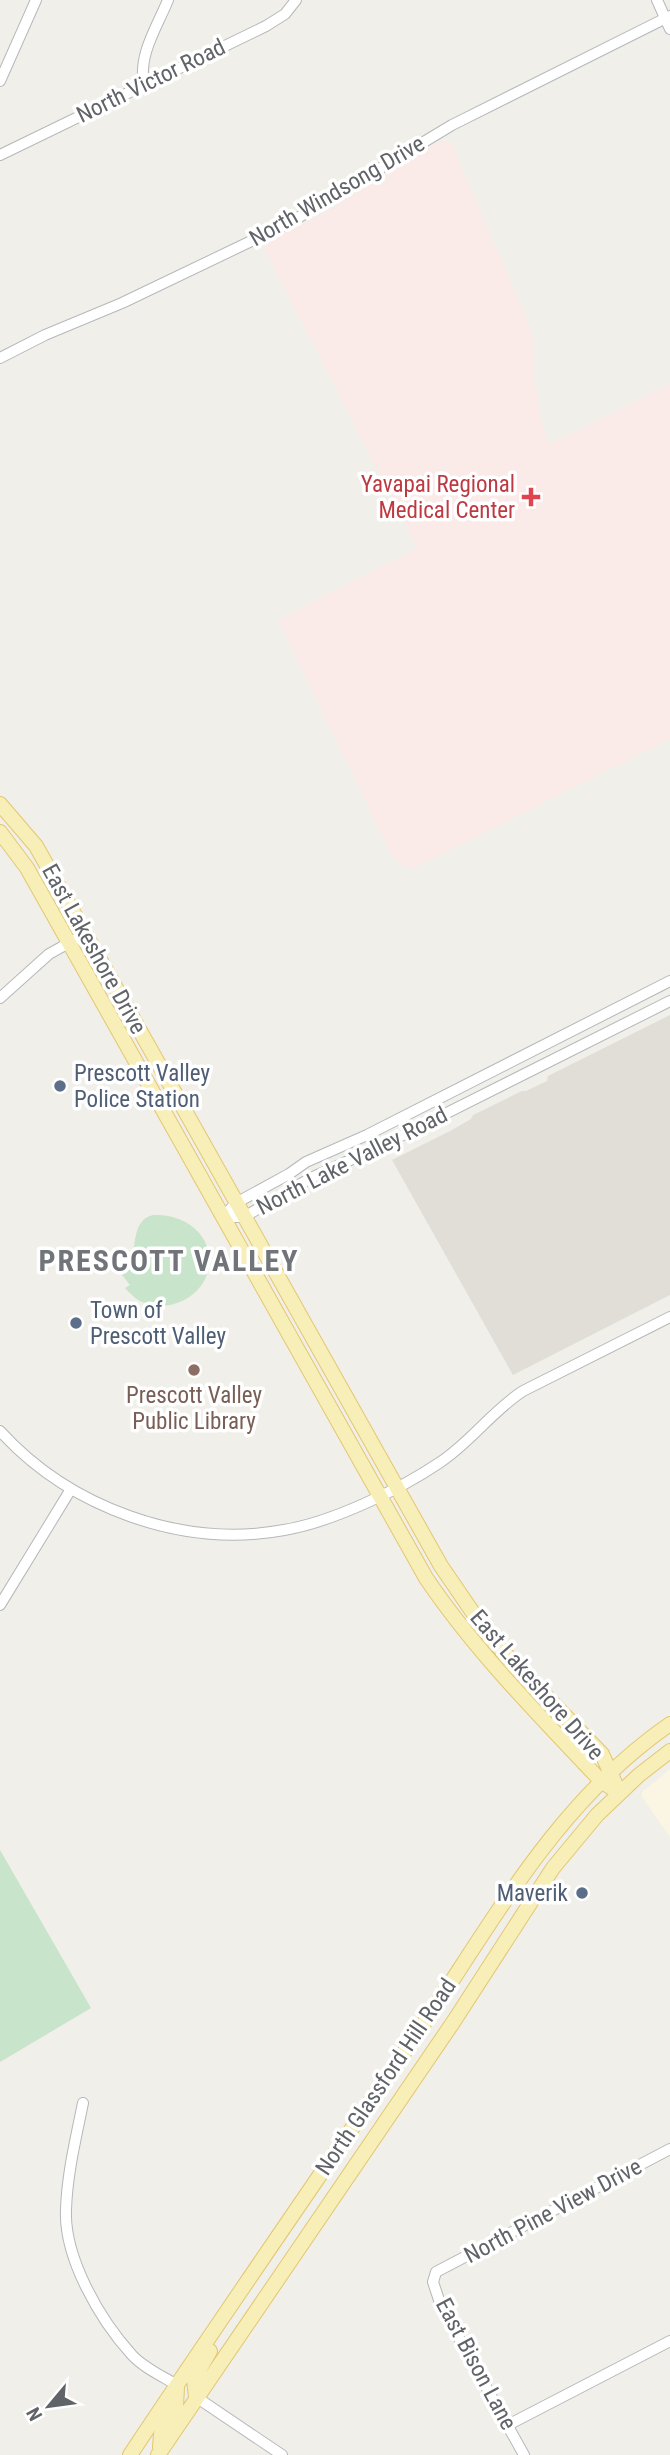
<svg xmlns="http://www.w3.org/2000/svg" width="670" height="2455" viewBox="0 0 670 2455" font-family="'Roboto Condensed',sans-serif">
  <rect width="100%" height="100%" fill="#f0efe9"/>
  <!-- commercial -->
  <path fill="#fbf6e3" d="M670,1769V1837L642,1797V1792Z"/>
  <!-- education -->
  <path fill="#e0ded7" d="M670,1015V1295L513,1375L392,1160L452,1130L471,1119L473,1115L522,1091H526L547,1081L548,1076Z"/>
  <!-- medical -->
  <path fill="#faeae8" d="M440,141L451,143L526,317L534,344V377L541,419L549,445L670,384V739L413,868L403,867L390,852L278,620L417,548L262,244L324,213Z"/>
  <!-- green -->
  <path fill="#c8e4ca" d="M153,1215C185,1213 216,1236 208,1271C201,1299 167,1313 142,1302C135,1299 130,1293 125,1288L130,1285L122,1275C142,1258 126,1222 153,1215Z
    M0,1850L91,2008L0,2062Z"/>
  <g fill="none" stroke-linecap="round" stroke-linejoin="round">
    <!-- minor casing -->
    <g stroke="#b5b8bb" stroke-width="12">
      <path id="minor" d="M657,0L670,29
        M0,81L36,0
        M144,84C138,55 157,27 168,0
        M0,155L266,26L285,14L296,0
        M0,358L45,335L122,303L291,222L452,125L670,16
        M0,998L49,954L85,934
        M223,1217L236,1203L289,1174L306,1162L367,1135L670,981
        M223,1217H244L311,1178L381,1146L670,1001
        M0,1431C69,1507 182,1549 284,1530C332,1522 399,1490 439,1463C470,1443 492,1411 523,1391L670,1317
        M0,1605L71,1489
        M83,2103C76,2138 67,2174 66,2210C64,2258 100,2320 132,2355C144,2368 162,2376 177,2385
        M196,2397L282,2455
        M508,2425L670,2341
        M524,2455L441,2306L433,2282L436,2272L670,2149"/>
    </g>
    <!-- major casing -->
    <g stroke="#e3c76f" stroke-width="16">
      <path id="major" d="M0,804L36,846L441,1566L491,1639L602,1754L619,1792
        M0,832L27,868L426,1578C476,1652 540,1716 601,1781L618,1792
        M196,2397L194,2379L210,2351
        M160,2447L161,2434L176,2407L177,2387
        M130,2455C223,2315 319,2177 414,2038C491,1926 555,1803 670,1724
        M158,2455L454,2021L553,1868L597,1815L639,1775L670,1751"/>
    </g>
    <!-- minor -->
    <use href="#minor" stroke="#fff" stroke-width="10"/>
    <!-- major -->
    <use href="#major" stroke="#f7efb7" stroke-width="14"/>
  </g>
  <!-- markers -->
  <path fill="#e0444e" stroke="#fff" stroke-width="2.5" d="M527.5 486.5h7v7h7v7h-7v7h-7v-7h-7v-7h7z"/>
  <g fill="#5c6f8a" stroke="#fff" stroke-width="2.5">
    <circle cx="60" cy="1086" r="7"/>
    <circle cx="76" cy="1323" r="7"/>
    <circle cx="582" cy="1893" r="7"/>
  </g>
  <circle fill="#8d6e63" stroke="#fff" stroke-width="2.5" cx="194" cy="1370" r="7"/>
  <g text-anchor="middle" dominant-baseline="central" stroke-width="7" stroke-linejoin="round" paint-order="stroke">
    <!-- street labels -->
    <g font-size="23" fill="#606367" stroke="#fff">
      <text transform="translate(151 81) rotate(-26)">North Victor Road</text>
      <text transform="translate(337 191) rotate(-30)">North Windsong Drive</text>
      <text transform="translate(94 949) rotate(61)">East Lakeshore Drive</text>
      <text transform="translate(352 1161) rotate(-27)">North Lake Valley Road</text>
      <text transform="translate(537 1685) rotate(49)">East Lakeshore Drive</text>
      <text transform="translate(386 2077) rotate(-56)">North Glassford Hill Road</text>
      <text transform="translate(553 2211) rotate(-28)">North Pine View Drive</text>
      <text transform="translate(476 2364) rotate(62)">East Bison Lane</text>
    </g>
    <!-- health labels -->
    <g font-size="23" fill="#be3a42" stroke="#fff" text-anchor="end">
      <text x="515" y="484">Yavapai Regional<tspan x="515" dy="26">Medical Center</tspan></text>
    </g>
    <!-- service labels -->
    <g font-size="23" fill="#4e5e75" stroke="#fff" text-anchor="start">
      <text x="74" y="1073">Prescott Valley<tspan x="74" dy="26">Police Station</tspan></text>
      <text x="90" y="1310">Town of<tspan x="90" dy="26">Prescott Valley</tspan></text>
      <text x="568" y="1893" text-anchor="end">Maverik</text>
    </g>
    <!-- education labels -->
    <g font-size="23" fill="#785e54" stroke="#fff">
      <text x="194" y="1395">Prescott Valley<tspan x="194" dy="26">Public Library</tspan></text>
    </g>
    <!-- district labels -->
    <g font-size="30" font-weight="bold" letter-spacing="2" fill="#717579" stroke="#fff">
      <text x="169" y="1260">PRESCOTT VALLEY</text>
    </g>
  </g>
  <!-- north arrow -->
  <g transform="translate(49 2406) rotate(241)" stroke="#ffffff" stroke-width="5" paint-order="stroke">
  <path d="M0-5L12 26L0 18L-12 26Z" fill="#606367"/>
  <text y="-10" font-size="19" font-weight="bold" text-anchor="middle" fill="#606367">N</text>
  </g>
</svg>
